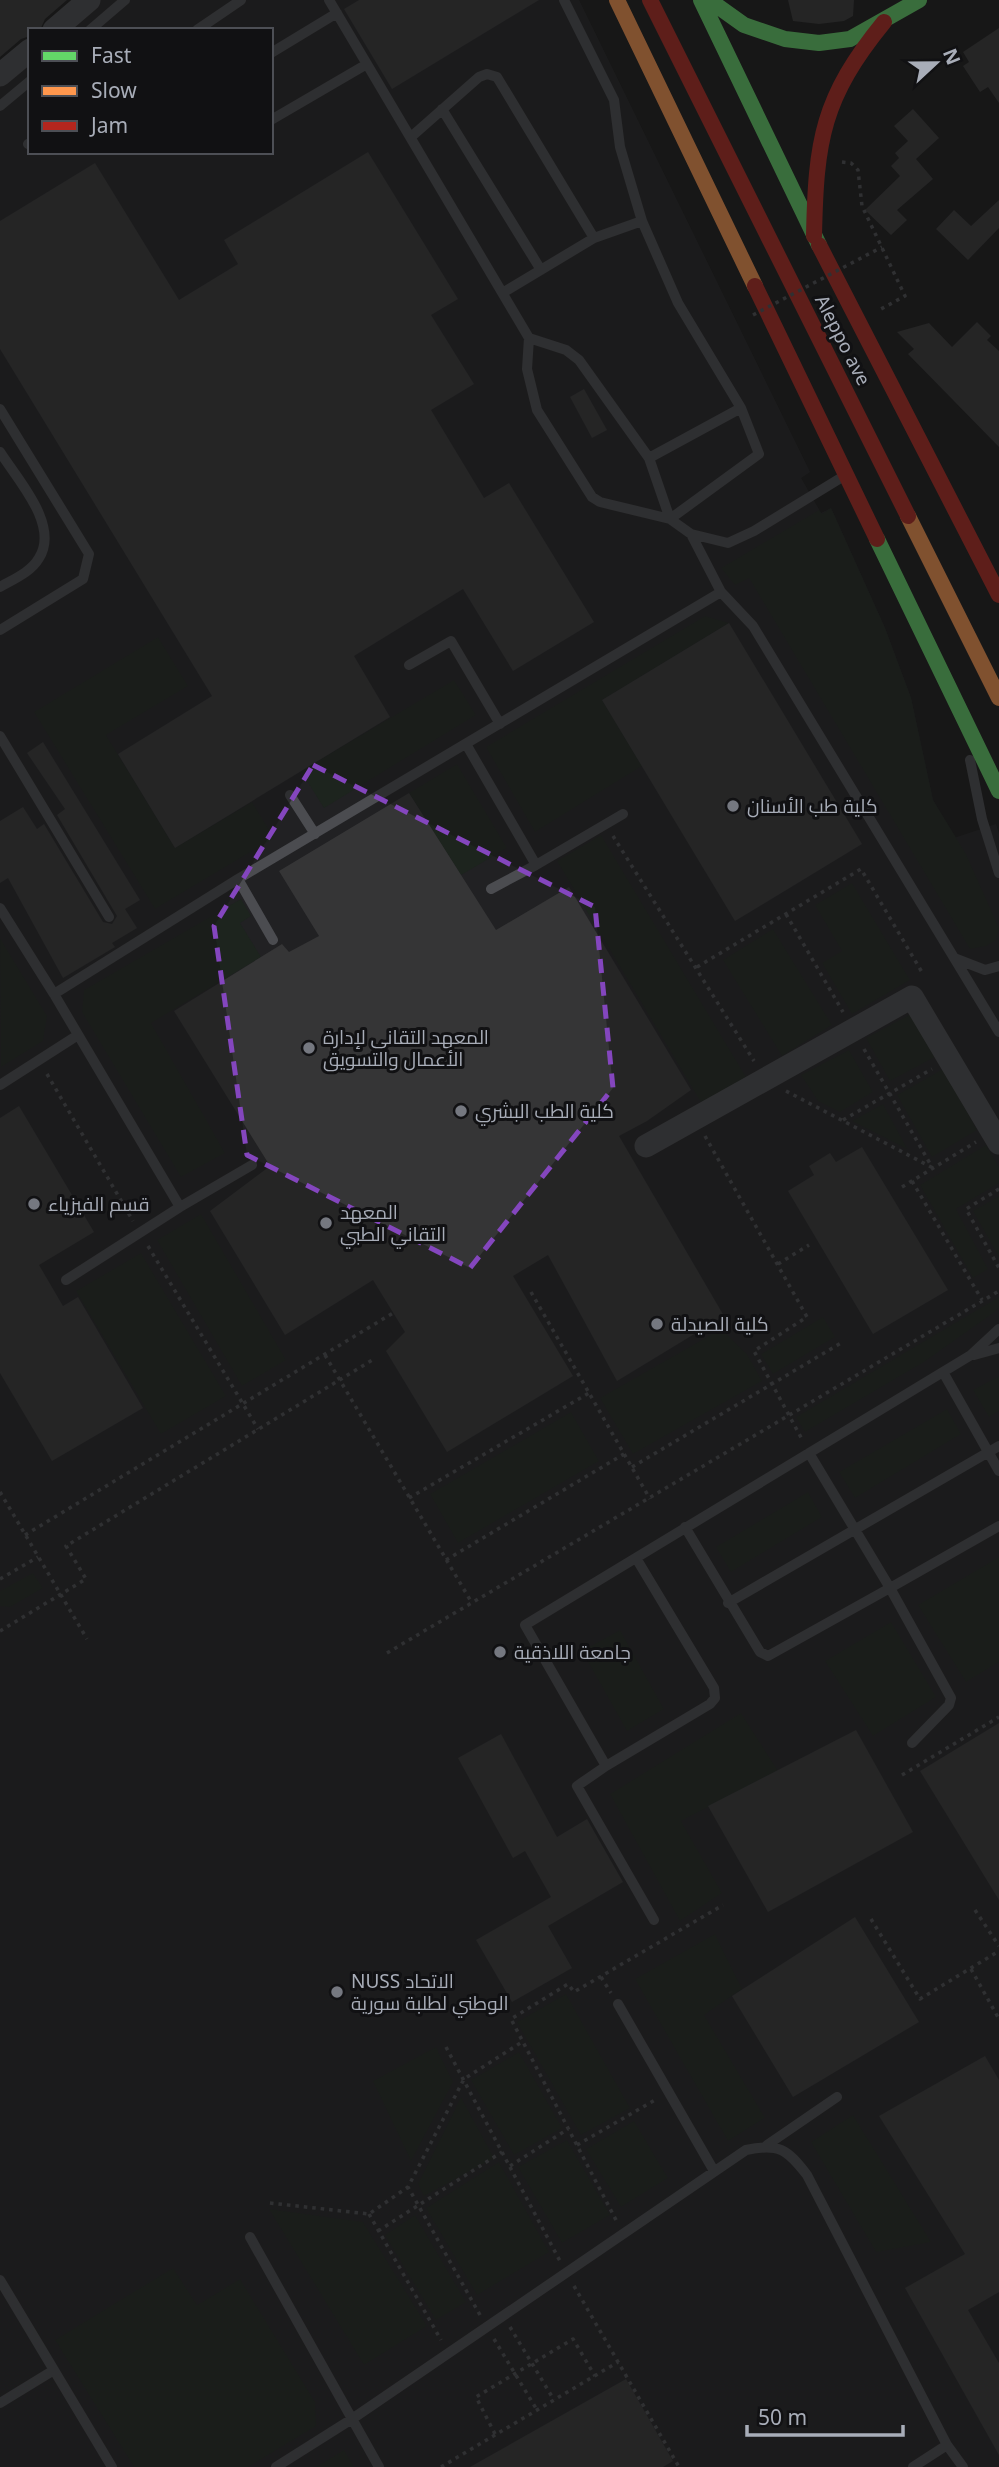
<svg xmlns="http://www.w3.org/2000/svg" width="999" height="2467" viewBox="0 0 999 2467" font-family="'Noto Sans',Cairo,sans-serif">
  <rect width="100%" height="100%" fill="#171717"/>
  <!-- built -->
  <path fill="#212123" d="M91,0H579L810,472L801,478L821,513L831,508L885,628L911,698L933,800L954,838L996,824L999,834V2467H0V75L30,50V152H271V30H55Z"/>
  <!-- green -->
  <path fill="#1d241e" d="M831,508L885,628L911,698L933,800L966,854L999,928L996,940L986,946L970,949L749,578L735,585L721,568L819,510L822,514Z
    M705,616L729,623L602,700L642,766L535,832L486,747Z
    M158,637L188,686L106,735L175,848L252,802L274,838L155,909L34,712Z
    M454,680L476,715L324,808L301,771Z
    M457,764L507,848L461,875L409,793Z
    M601,835L746,1077L702,1104L557,861Z
    M852,883L910,980L852,1014L822,963L842,951L815,905Z
    M241,899L251,916L240,923L261,957L151,1023L225,1153L181,1177L82,1012L84,990Z
    M773,929L832,1025L782,1056L723,960Z
    M0,938L47,1016L43,1041L1,1067Z
    M911,1014L935,1057L890,1081L866,1038Z
    M849,1050L873,1092L840,1112L818,1101L801,1075Z
    M943,1069L977,1130L932,1157L897,1095Z
    M883,1104L908,1150H909L852,1121Z
    M986,1145L999,1167V1183L956,1209L988,1269L973,1278L920,1185Z
    M999,1196V1257L973,1211Z
    M201,1214L286,1360L242,1386L157,1240Z
    M141,1253L226,1396L161,1434L76,1291Z
    M999,1297V1308L992,1314L924,1362L805,1432L796,1417Z
    M823,1317L835,1337L773,1374L761,1354Z
    M721,1329L747,1354L762,1381L633,1454L600,1398Z
    M999,1376V1411L989,1417L973,1390Z
    M947,1409L961,1434L855,1498L839,1472Z
    M571,1412L599,1461L458,1543L430,1494Z
    M808,1492L822,1517L731,1572L716,1547Z
    M999,1557V1662L966,1682L918,1605Z
    M33,1573L43,1588L10,1607L0,1606V1591Z
    M891,1622L936,1697L873,1736L825,1661Z
    M620,1630L664,1709L627,1731L582,1651Z
    M741,1713L778,1771L681,1821L722,1893L680,1921L610,1794Z
    M715,1934L742,1989L704,2015L765,2118L728,2141L635,1979Z
    M566,1994L630,2108L581,2135L517,2022Z
    M436,2047L453,2082L411,2161L373,2081Z
    M519,2052L562,2128L514,2155L471,2080Z
    M461,2097L494,2158L424,2196L418,2184Z
    M853,2115L931,2242L876,2252L811,2142Z
    M634,2121L668,2178L621,2207L586,2149Z
    M567,2140L610,2215L562,2243L518,2167Z
    M499,2162L549,2252L477,2295L426,2208Z
    M269,2209L363,2222L427,2326L364,2365Z
    M415,2215L466,2302L436,2320L385,2235Z
    M173,2268L197,2305L240,2279L315,2402L316,2426L248,2467H134L55,2340Z
    M344,2450L354,2467H316Z"/>
  <!-- building -->
  <path fill="#353536" d="M0,0H67L45,19L40,30H30V36L21,39L0,57Z
    M359,0H539L392,89L344,9Z
    M788,0H854L853,16L844,21L819,24L793,21Z
    M999,28V103L988,87L980,92L963,66L969,62L963,52Z
    M913,109L939,138L916,159L933,179L897,210L907,220L891,235L865,210L900,176L891,166L899,158L895,153L908,141L894,126Z
    M368,152L458,299L431,315L474,384L431,410L484,498L509,483L594,622L513,671L463,589L354,656L390,717L175,848L118,754L212,696L0,349V221L95,163L179,300L238,264L224,240Z
    M999,200V228L968,260L936,229L954,210L971,226Z
    M977,322L991,336L987,340L999,351V447L908,354L914,349L897,332L929,323L952,347Z
    M584,389L607,430L592,438L570,397Z
    M729,623L862,844L735,921L602,700Z
    M43,742L140,900L125,909L137,928L112,943L115,947L63,978L8,878L0,883V821L23,807L37,829L44,824L103,922L112,924L117,916L57,815L65,809L27,753Z
    M409,793L496,930L569,887L691,1090L647,1121L619,1136L724,1316L617,1381L548,1255L513,1276L573,1376L447,1452L386,1351L405,1332L373,1280L285,1335L210,1211L270,1166L174,1011L282,944L289,952L319,936L279,871Z
    M19,1106L94,1232L39,1265L63,1306L78,1297L143,1408L52,1461L0,1373V1118Z
    M862,1147L948,1290L873,1334L788,1191L814,1175L809,1166L830,1153L836,1162Z
    M999,1723V1900L920,1771Z
    M856,1730L913,1832L768,1912L708,1806Z
    M501,1734L557,1837L587,1819L623,1882L548,1926L572,1968L512,2002L476,1940L551,1897L525,1851L513,1858L458,1758Z
    M855,1917L919,2022L793,2097L732,1996Z
    M985,2056L999,2080V2292L968,2310L999,2363V2455L905,2288L965,2254L879,2116Z
    M626,2379L673,2461L663,2467H470Z"/>
  <g fill="none" stroke-linecap="round" stroke-linejoin="round">
    <!-- path -->
    <path stroke="#4d4e52" stroke-width="3.5" stroke-dasharray="3.5 5" stroke-linecap="butt" d="M842,162L851,163L858,170L862,206L905,296L881,309
      M613,836L754,1061
      M786,914L843,1012
      M697,967L861,869L923,974
      M864,1049L932,1167
      M47,1074L133,1221
      M786,1091L933,1168
      M843,1120L932,1069
      M705,1136L807,1317L754,1351L803,1441
      M912,1181L982,1300
      M902,1187L976,1142
      M999,1189L966,1209L999,1268
      M148,1246L258,1429
      M778,1264L809,1245
      M531,1292L650,1499
      M325,1355L472,1603
      M632,1467L841,1343
      M0,1492L87,1639
      M409,1498L589,1393
      M25,1535L393,1313
      M446,1560L624,1454
      M0,1579L38,1557
      M0,1631L86,1579L66,1546L374,1359
      M387,1653L999,1291
      M902,1775L999,1717
      M975,1910L999,1946
      M871,1919L920,1999L999,1951
      M971,1969L999,2019
      M601,1977L611,1993
      M446,2047L560,2261
      M577,2145L655,2100
      M510,2166L568,2129
      M270,2203L369,2214L408,2187
      M369,2214L441,2340
      M616,2220L511,2019L568,1984L574,1992L723,1905
      M378,2231L502,2152
      M574,2286L679,2467
      M480,2315L408,2187L464,2079L522,2042
      M510,2327L554,2400
      M494,2339L537,2410
      M495,2434L476,2397L573,2339L595,2376
      M441,2467L618,2362"/>
    <!-- lane -->
    <path stroke="#4b4c50" stroke-width="10" d="M329,0L529,338L566,350L579,360L649,458L670,519L691,534L721,592L753,626L999,1032
      M564,0L614,100L620,147L642,221
      M90,30L125,0
      M197,30L241,0
      M271,53L337,13
      M0,106L30,81
      M442,109L541,270
      M271,120L367,64
      M411,137L479,77L487,74L497,77L594,238
      M28,144L30,143
      M504,292L594,238L642,221L678,303L741,408L649,458
      M529,338L527,369L537,410L592,497L600,502L670,519L759,454L741,408
      M0,409L89,554L83,579L0,630
      M0,452C17,479 60,525 39,558C31,572 14,579 0,587
      M691,534L728,543L754,531L844,476
      M409,665L451,641L500,724
      M0,736L109,917
      M466,744L536,865L491,889
      M970,760L982,819L999,873
      M290,795L315,834
      M536,865L623,814
      M238,879L273,940
      M0,908L54,994L238,879L721,592
      M954,958L985,970L999,966
      M54,994L180,1207L252,1165
      M0,1085L78,1035
      M66,1280L180,1207
      M974,1355L999,1348
      M943,1372L999,1471
      M685,1527L760,1652L768,1656L890,1588L809,1453
      M728,1603L999,1446
      M912,1743L949,1705L951,1698L890,1588L999,1526
      M606,1766L710,1704L715,1698L714,1688L636,1558
      M654,1920L577,1786L606,1766L525,1625L971,1355L999,1329
      M618,2004L714,2171
      M767,2145L837,2097
      M250,2237L379,2467
      M0,2280L112,2467
      M0,2403L54,2370
      M276,2467L352,2419L746,2150C779,2143 787,2149 807,2175L947,2445L963,2467
      M913,2467L947,2445"/>
    <!-- street -->
    <path stroke="#4b4c50" stroke-width="23" d="M54,30L89,0
      M0,75L30,50
      M646,1146L912,997L999,1143"/>
    <!-- fast -->
    <path stroke="#63d668" stroke-width="16" d="M701,0L819,245
      M709,0L744,25L785,39L819,43L850,39L919,0
      M877,539L999,791"/>
    <!-- slow -->
    <path stroke="#ff974d" stroke-width="16" d="M617,0L755,286
      M908,516L999,698"/>
    <!-- jam -->
    <path stroke="#b3261e" stroke-width="16" d="M650,0L908,516
      M814,236C816,140 822,98 884,22
      M819,245L999,595
      M755,286L877,539"/>
    <!-- path-bridge -->
    <path stroke="#4d4e52" stroke-width="3.5" stroke-dasharray="3.5 5" stroke-linecap="butt" d="M753,315L882,247"/>
  </g>
  <!-- marked area -->
  <path d="M0 0H999V2467H0ZM313,765L595,907L613,1088L470,1268L247,1155L214,926Z" fill="#171717" fill-opacity=".55" fill-rule="evenodd"/>
  <path fill="none" stroke="#8446be" stroke-width="5" stroke-dasharray="14 9" stroke-linejoin="round" d="M313,765L595,907L613,1088L470,1268L247,1155L214,926Z"/>
  <!-- markers -->
  <g fill="#757880" stroke="#111113" stroke-width="2.5">
    <circle cx="733" cy="806" r="7"/>
    <circle cx="309" cy="1048" r="7"/>
    <circle cx="461" cy="1111" r="7"/>
    <circle cx="34" cy="1204" r="7"/>
    <circle cx="326" cy="1223" r="7"/>
    <circle cx="657" cy="1324" r="7"/>
    <circle cx="500" cy="1652" r="7"/>
    <circle cx="337" cy="1992" r="7"/>
  </g>
  <g text-anchor="middle" dominant-baseline="central" stroke-width="6" stroke-linejoin="round" paint-order="stroke">
    <!-- street labels -->
    <g font-size="19" fill="#a8adb8" stroke="#111113">
      <text transform="translate(843 340) rotate(63)">Aleppo ave</text>
    </g>
    <!-- poi labels -->
    <g font-size="19" fill="#a8adb8" stroke="#111113" text-anchor="start">
      <text x="747" y="806">كلية طب الأسنان</text>
      <text x="323" y="1037">المعهد التقاني لإدارة<tspan x="323" dy="22">الأعمال والتسويق</tspan></text>
      <text x="475" y="1111">كلية الطب البشري</text>
      <text x="48" y="1204">قسم الفيزياء</text>
      <text x="340" y="1212">المعهد<tspan x="340" dy="22">التقاني الطبي</tspan></text>
      <text x="671" y="1324">كلية الصيدلة</text>
      <text x="514" y="1652">جامعة اللاذقية</text>
      <text x="351" y="1981">NUSS الاتحاد<tspan x="351" dy="22">الوطني لطلبة سورية</tspan></text>
    </g>
  </g>
  <!-- legend -->
  <rect x="28" y="28" width="245" height="126" fill="#111113" stroke="#4d4f55" stroke-width="2"/>
  <rect x="42" y="51" width="35" height="10" fill="#63d668" stroke="#4d4f55" stroke-width="2"/>
  <text x="91" y="63" font-size="21" fill="#a8adb8">Fast</text>
  <rect x="42" y="86" width="35" height="10" fill="#ff974d" stroke="#4d4f55" stroke-width="2"/>
  <text x="91" y="98" font-size="21" fill="#a8adb8">Slow</text>
  <rect x="42" y="121" width="35" height="10" fill="#b3261e" stroke="#4d4f55" stroke-width="2"/>
  <text x="91" y="133" font-size="21" fill="#a8adb8">Jam</text>
  <!-- north arrow -->
  <g transform="translate(936 63) rotate(68)" stroke="#111113" stroke-width="5" paint-order="stroke">
  <path d="M0-5L12 26L0 18L-12 26Z" fill="#a8adb8"/>
  <text y="-10" font-size="19" font-weight="bold" text-anchor="middle" fill="#a8adb8">N</text>
  </g>
  <!-- scale -->
  <path d="M747 2425v10h156v-10" fill="none" stroke="#a8adb8" stroke-width="3.5"/>
  <text x="758" y="2425" font-size="21" fill="#a8adb8" stroke="#111113" stroke-width="5" paint-order="stroke">50 m</text>
</svg>
